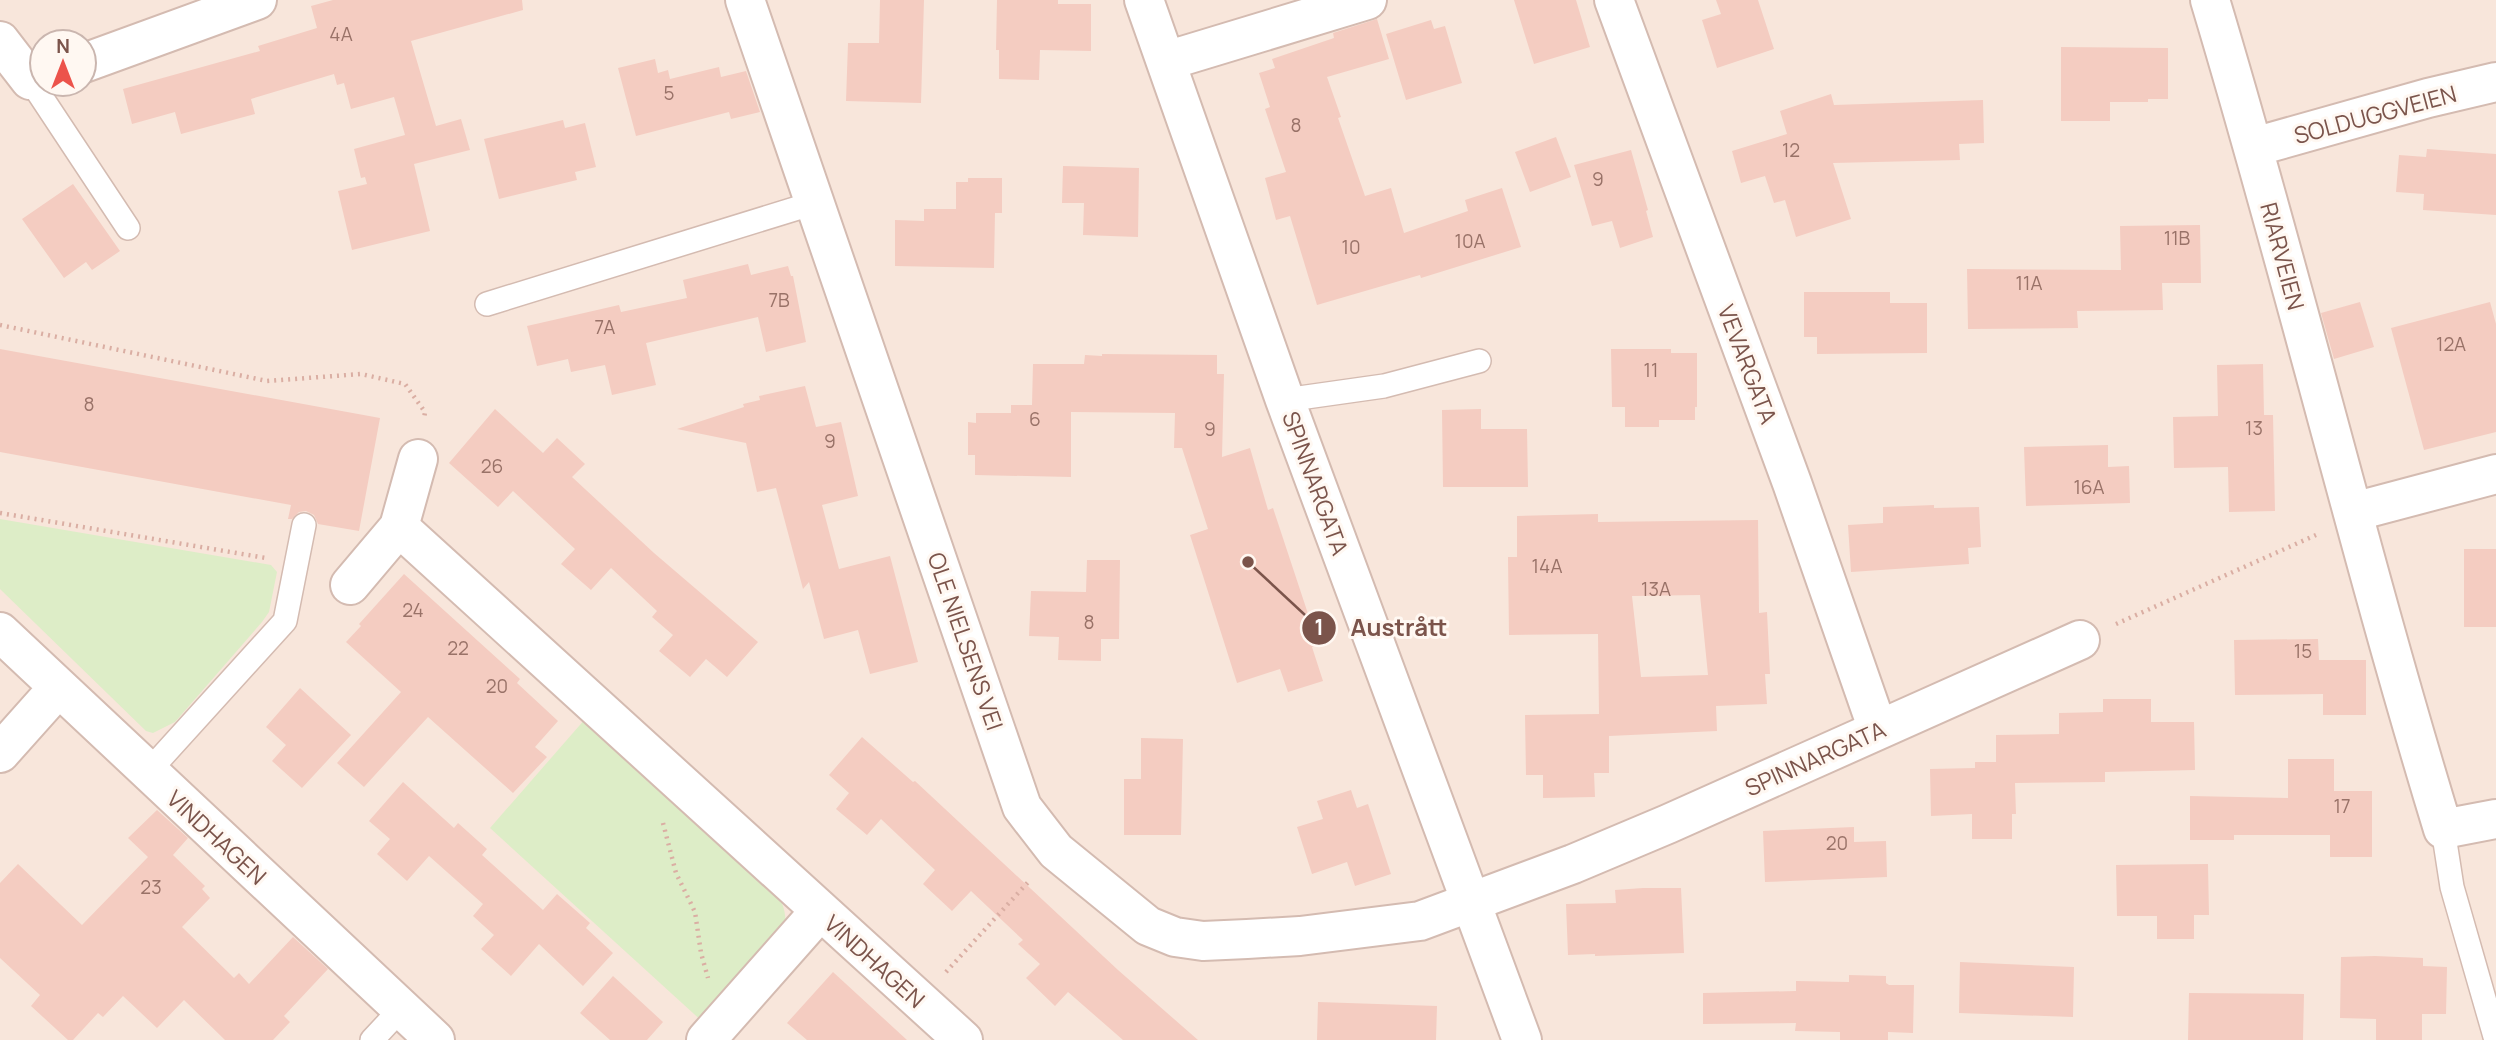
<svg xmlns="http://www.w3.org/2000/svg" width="2496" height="1040" viewBox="0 0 2496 1040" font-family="Manrope,sans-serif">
  <rect width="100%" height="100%" fill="#fdf3eb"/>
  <!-- residential -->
  <path fill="#f8e6db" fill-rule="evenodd" d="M0,0H2496V1040H0ZM42,42H84V84H42Z"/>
  <!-- green -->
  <path fill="#ddedc7" d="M0,519L271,565L277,572L269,612L262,622L175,722L153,733L146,731L0,589Z
    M586,718L773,886C782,901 787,911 785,929L705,1024L490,828Z"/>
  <!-- building -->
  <path fill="#f4ccc1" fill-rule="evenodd" d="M333,0H522L523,10L411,41L436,126L461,119L470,150L414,164L430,231L352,250L338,191L367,184L365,177L361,178L354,149L405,135L394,97L351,109L344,83L337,85L334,74L251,99L255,114L181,134L175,112L132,124L123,89L260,51L258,46L317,28L311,6Z
    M880,0H924L921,103L846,101L848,43H879Z
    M997,0H1058V4H1091V51L1040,50L1039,80L999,79V50H996Z
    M1514,0H1576L1590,47L1534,64Z
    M1716,0H1758L1774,49L1717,68L1702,20L1721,14Z
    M1377,19L1389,59L1327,77L1341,117L1338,118L1365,196L1391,188L1404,233L1468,211L1465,200L1502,188L1521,247L1421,278L1420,275L1317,305L1290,216L1276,220L1265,178L1286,172L1265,109L1270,107L1259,73L1275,68L1272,59L1334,38L1333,33Z
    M1431,20L1434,29L1445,26L1462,83L1406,100L1386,34Z
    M2061,47L2168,48V99H2148V102H2110V121H2061Z
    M655,59L658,73L668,70L670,79L719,67L721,77L746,71L760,112L731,119L729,112L636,136L618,68Z
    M1831,94L1834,105L1983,100L1984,143L1959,144L1960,160L1833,163L1851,219L1796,237L1785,200L1774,203L1765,176L1741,183L1732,151L1787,134L1780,111Z
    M563,120L565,128L585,123L596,167L575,172L577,180L499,199L484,139Z
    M1556,137L1571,177L1530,192L1515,152Z
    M2427,149L2496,154V215L2423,210L2424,194L2396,192L2399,155L2426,157Z
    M1631,150L1648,210L1646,211L1653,237L1620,248L1612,221L1592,226L1574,165Z
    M1063,166L1139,168L1138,237L1083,235L1084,203H1062Z
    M968,178H1002V213H995L994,268L895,266V220L924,221V209H956V182H968Z
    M73,184L120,251L92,270L86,262L64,278L22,219Z
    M2200,225L2201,283H2162L2163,310L2077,311L2078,328L1968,329L1967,269L2121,270L2120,226Z
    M748,264L751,275L788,266L791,276H793L806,342L766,352L758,317L646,343L656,385L612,395L605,365L571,372L568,359L537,366L527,326L619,305L621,312L687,298L683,280Z
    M1804,292H1890V303H1927V353L1817,354V337H1804Z
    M2360,302L2374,347L2334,359L2321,313Z
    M2490,302L2496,324V432L2424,450L2391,328Z
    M0,349L380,418L359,531L318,524L314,515L306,511L299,512L292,519H288L291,505L0,452Z
    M1611,349H1671V353H1697V407H1695V420H1659V427H1625V407H1612Z
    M1102,354L1217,355V374H1224L1222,457L1250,448L1268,510L1273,508L1318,644L1312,647L1323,681L1288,692L1280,669L1237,683L1190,535L1208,529L1182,448H1174L1175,413L1071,412V477L975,475V455H968V422L976,423V413H1011V405H1032L1033,364H1084L1085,355L1102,356Z
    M2263,364L2264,415H2273L2275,511L2229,512L2228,467L2174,468L2173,417L2218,416L2217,365Z
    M805,386L816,427L841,422L858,496L822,505L839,569L890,556L918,662L870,674L858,630L824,639L809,582L803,589L776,488L757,492L746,443L677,429L744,407L743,404L760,400L759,396Z
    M495,409L543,453L557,438L585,464L572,477L654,553L758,642L727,677L706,659L690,677L659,651L673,635L652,617L657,611L611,568L591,590L561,564L575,549L513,491L498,507L449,463Z
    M1481,409V429H1527L1528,487H1443L1442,410Z
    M2108,445V467L2129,466L2130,503L2026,506L2024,447Z
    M1934,505V508L1979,507L1981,547L1968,548L1969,564L1851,572L1848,525L1883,523V507Z
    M1598,514V522L1758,520L1759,613L1767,612L1770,674H1765L1767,704L1716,706L1717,731L1609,736V773H1594L1595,797L1543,798V775H1526L1525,715L1599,714L1598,634L1509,635L1508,557H1517V516ZM1700,595L1708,675L1641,677L1632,596Z
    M2464,549H2496V627H2464Z
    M1087,560H1120L1119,639H1101V661L1058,660L1059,637L1029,636L1031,591L1086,592Z
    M404,574L520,679L517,683L558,721L535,747L547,757L513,793L428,717L364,787L337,763L401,692L346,642L361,626L359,624Z
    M2318,639L2319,660H2366V715H2323V694L2235,695L2234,640Z
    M300,688L351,735L302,788L272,761L286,745L266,727Z
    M2103,699H2151V722H2194L2195,770L2105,772V782L2015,783L2016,814H2012V839H1972V814L1931,816L1930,769L1975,768V762H1996V735L2059,734V713L2103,712Z
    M862,737L913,782L915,781L1118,970L1198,1040H1123L1068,992L1055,1006L1026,978L1040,964L1018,944L1023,940L971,891L952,911L923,884L935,870L881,819L867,835L836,809L849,793L829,775Z
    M1141,738L1183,739L1181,835H1124V779H1141Z
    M2288,759H2334V791H2372V857H2330V835H2234V840H2190V796L2288,798Z
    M403,782L454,828L458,823L487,849L482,855L543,910L557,894L590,923L586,928L613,953L583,986L539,944L511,976L481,949L494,935L473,916L483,904L429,856L407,881L377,854L390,839L369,821Z
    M1351,790L1357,808L1368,804L1391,874L1355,886L1347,862L1312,874L1297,827L1323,819L1317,801Z
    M157,810L188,838L173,855L205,886L202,889L210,898L182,927L234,978L239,973L249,984L293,937L328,969L284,1016L290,1022L273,1040H225L184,1000L157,1028L123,996L103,1017L98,1013L73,1040H68L31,1006L40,995L0,958V883L18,864L82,925L148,857L128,838Z
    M1854,827V842L1886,841L1887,877L1765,882L1763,831Z
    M2208,864L2209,915H2194V939H2157V916H2117L2116,865Z
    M1643,888H1681L1684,953L1595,956V954L1568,955L1566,904L1616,903L1615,890Z
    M2375,956L2423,958V966L2447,967L2446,1014H2422V1040H2376V1019L2340,1018L2341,957Z
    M1960,962L2074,967L2073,1017L1959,1013Z
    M833,972L907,1040H807L787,1023Z
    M1849,975L1886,976V983L1889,985H1914L1913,1033L1888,1032V1040H1840V1032L1795,1031L1796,1023L1703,1024V993L1796,991V981L1849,982Z
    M613,976L663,1022L647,1040H610L580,1013Z
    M2189,993L2304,994L2303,1040H2188Z
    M1318,1002L1437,1006L1436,1040H1317Z"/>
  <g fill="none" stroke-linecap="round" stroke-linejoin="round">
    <!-- service casing -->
    <g stroke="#d4bbb1" stroke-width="26">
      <path id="service" d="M30,80L128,228
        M487,304L814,203
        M1285,400L1384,386L1479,361
        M148,772L285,621L304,525
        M2443,829L2452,887L2496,1040
        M372,1040L401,1009"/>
    </g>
    <!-- minor casing -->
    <g stroke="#d4bbb1" stroke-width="42">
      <path id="minor" d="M745,0L1022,807L1056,851L1148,926L1175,937L1203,941L1247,939L1300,936L1420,921L1573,864L1668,824L2080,640
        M1144,0L1285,400L1522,1040
        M1614,0L1792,483L1878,730
        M2210,0C2293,275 2359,554 2443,829L2496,819
        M0,41L30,80L42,76
        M1166,61L1367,0
        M84,63L257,0
        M2254,147L2428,98L2496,82
        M2353,512L2496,474
        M399,527L963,1040
        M350,585L399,527L418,459
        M0,632L435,1040
        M0,753L58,688
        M706,1040L820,911"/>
    </g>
    <!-- path -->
    <path stroke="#daaea3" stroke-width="4.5" stroke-dasharray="2 5" stroke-linecap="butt" d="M0,325L267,381L361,374L405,384L425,412L424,419
      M0,513L266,558
      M2116,624L2316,535
      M663,823L676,873L695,912L701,953L708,978
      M946,972L1030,880"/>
    <!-- service -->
    <use href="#service" stroke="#fff" stroke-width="23"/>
    <!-- minor -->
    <use href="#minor" stroke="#fff" stroke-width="38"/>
  </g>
  <g text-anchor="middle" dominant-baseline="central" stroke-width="6" stroke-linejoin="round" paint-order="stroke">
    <!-- number labels -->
    <g font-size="19" fill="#997268">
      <text x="341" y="34">4A</text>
      <text x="669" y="93">5</text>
      <text x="1296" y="125">8</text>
      <text x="1791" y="150">12</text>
      <text x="1598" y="179">9</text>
      <text x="2177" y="238">11B</text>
      <text x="1470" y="241">10A</text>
      <text x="1351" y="247">10</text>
      <text x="2029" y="283">11A</text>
      <text x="779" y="300">7B</text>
      <text x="605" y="327">7A</text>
      <text x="2451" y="344">12A</text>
      <text x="1651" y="370">11</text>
      <text x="89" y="404">8</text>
      <text x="1035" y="419">6</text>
      <text x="2254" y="428">13</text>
      <text x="1210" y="429">9</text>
      <text x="830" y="441">9</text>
      <text x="492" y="466">26</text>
      <text x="2089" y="487">16A</text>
      <text x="1547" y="566">14A</text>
      <text x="1656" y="589">13A</text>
      <text x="413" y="610">24</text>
      <text x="1089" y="622">8</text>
      <text x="458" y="648">22</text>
      <text x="2303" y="651">15</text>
      <text x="497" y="686">20</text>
      <text x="2342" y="806">17</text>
      <text x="1837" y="843">20</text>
      <text x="151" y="887">23</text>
    </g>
    <!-- street labels -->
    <g font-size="23" fill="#7b544b" stroke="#fff8f2">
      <text transform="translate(2375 114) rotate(-15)">SOLDUGGVEIEN</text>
      <text transform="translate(2283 256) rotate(75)">RIARVEIEN</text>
      <text transform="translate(1748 364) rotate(69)">VEVARGATA</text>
      <text transform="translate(1316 483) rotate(70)">SPINNARGATA</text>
      <text transform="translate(966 641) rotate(71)">OLE NIELSENS VEI</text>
      <text transform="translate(1815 758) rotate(-24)">SPINNARGATA</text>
      <text transform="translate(217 837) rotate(43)">VINDHAGEN</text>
      <text transform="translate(875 961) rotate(42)">VINDHAGEN</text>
    </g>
  </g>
  <!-- callouts -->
  <path fill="none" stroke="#7b544b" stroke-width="2.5" d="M1248 562L1319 628"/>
  <g fill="#7b544b" stroke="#fff8f2" stroke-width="2.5">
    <circle cx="1248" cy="562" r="7"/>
    <circle cx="1319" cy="628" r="18"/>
  </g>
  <g font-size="21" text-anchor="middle" font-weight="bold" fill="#fff">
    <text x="1319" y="635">1</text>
  </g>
  <g font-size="24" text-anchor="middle" font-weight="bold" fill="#7b544b" stroke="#fff8f2" stroke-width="6" stroke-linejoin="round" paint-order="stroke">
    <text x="1399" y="636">Austrått</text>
  </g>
  <!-- north arrow -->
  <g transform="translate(63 63)"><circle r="33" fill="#fff8f2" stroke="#cab6af" stroke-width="2"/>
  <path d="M0-5L12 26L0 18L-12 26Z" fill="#ec534b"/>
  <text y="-10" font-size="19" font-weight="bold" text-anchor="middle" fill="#7b544b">N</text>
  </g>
</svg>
